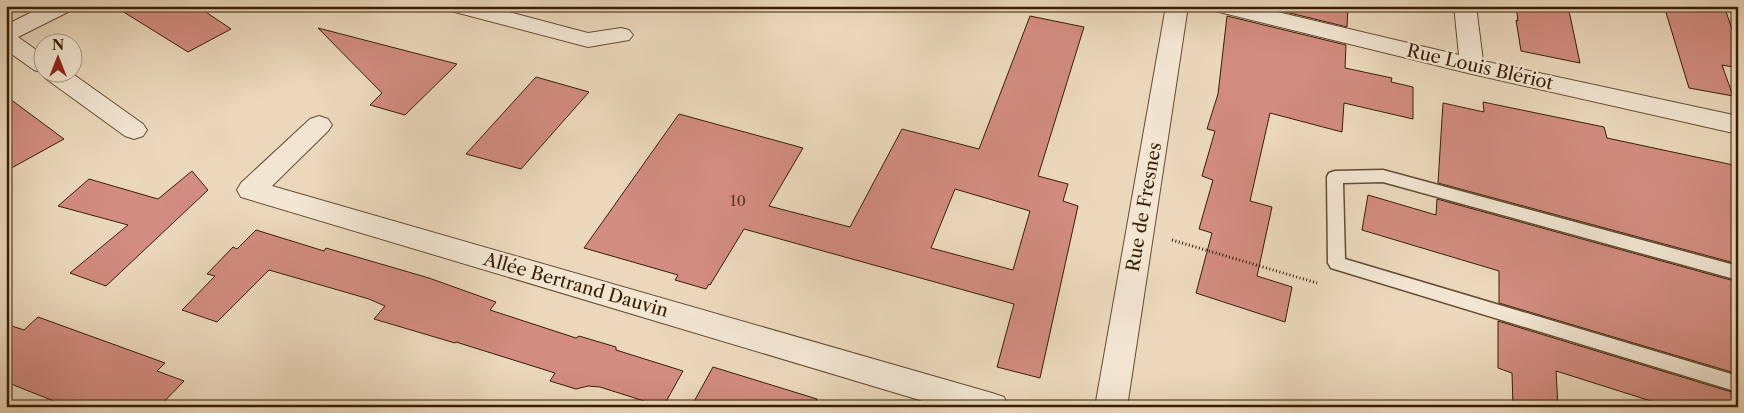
<svg xmlns="http://www.w3.org/2000/svg" width="1744" height="413" viewBox="0 0 1744 413" font-family="'Libre Caslon Text',serif">
  <rect width="100%" height="100%" fill="#ebd8bc"/>
  <filter id="stains"><feTurbulence type="fractalNoise" baseFrequency=".004" numOctaves="4"/><feColorMatrix values="0 0 0 0 .2 0 0 0 0 .09 0 0 0 0 .02 0 0 0 .5 -.17"/></filter>
  <radialGradient id="worn" r=".72"><stop offset=".6" stop-color="#630" stop-opacity="0"/><stop offset="1" stop-color="#630" stop-opacity=".3"/></radialGradient>
  <!-- building -->
  <path fill="#d28c80" stroke="#381e03" fill-rule="evenodd" d="M114,6H197L231,29L188,52Z
    M1261,6H1348L1347,27Z
    M1516,6H1568L1580,63L1521,51L1516,20L1518,21Z
    M1664,6H1724L1738,46V68L1722,65L1733,96L1689,88Z
    M1030,16L1084,27L1038,176L1068,184L1063,201L1078,206L1040,378L997,367L1014,304L744,229L710,285L709,284L706,289L675,280L678,275L584,248L679,114L803,148L769,206L850,227L902,129L979,149ZM955,189L1030,211L1013,270L931,248Z
    M1227,16L1346,45L1345,68L1392,78L1391,82L1413,87V119L1344,103L1342,132L1270,113L1250,201L1272,207L1257,276L1292,287L1285,322L1196,293L1212,233L1199,229L1213,180L1202,176L1215,131L1207,129L1218,94Z
    M318,28L457,64L405,115L370,105L382,93Z
    M536,77L589,92L521,169L466,154Z
    M6,96L64,139L6,171Z
    M1483,102L1604,127L1607,138L1738,166V264L1438,183L1443,103L1484,112Z
    M192,171L208,190L106,286L70,273L128,225L58,206L89,179L158,199Z
    M1368,195L1436,215L1437,199L1738,282V374L1499,303V271L1362,230Z
    M256,230L324,251L326,248L429,278L496,302L490,310L576,338L579,336L616,347V350L683,371L663,407L600,387L588,386L576,389L550,381L555,373L456,342L455,343L374,319L385,306L369,299L269,270L217,322L182,310L215,276L207,274L233,247L237,249Z
    M38,317L165,363L157,371L184,381L159,407H69L6,382V324L24,330Z
    M1498,321L1738,394V407H1670L1556,371L1558,407H1513L1512,373L1498,368Z
    M713,367L817,399L816,407H691Z"/>
  <g fill="none" stroke-linecap="round" stroke-linejoin="round">
    <!-- lane casing -->
    <g stroke="#654c31" stroke-width="3">
      <path id="lane" d="M1383,170L1738,266V280L1383,182L1343,183L1345,259L1738,376V392L1331,268L1328,263L1327,177L1329,173L1335,171Z"/>
    </g>
    <!-- street casing -->
    <g stroke="#654c31" stroke-width="2">
      <path id="street" d="M44,6H73L70,11L18,37L42,54V72H70L143,124L147,130L143,136L134,139L125,136L45,78L41,72L34,70L6,50V25Z
        M448,6H486L588,33L621,28L629,30L633,35L629,40L588,47L451,11Z
        M1166,6H1188L1127,407H1095Z
        M1212,6H1252L1459,55L1454,6H1476L1483,61L1738,116V134L1472,74L1215,11Z
        M319,116L328,119L332,125L328,131L272,186L992,393L1004,397L1008,407H943L241,197L237,190L241,183L310,119Z"/>
    </g>
    <!-- path -->
    <path stroke="#381e03" stroke-width="3" stroke-dasharray="1 2.5" stroke-linecap="butt" d="M1172,240L1317,283"/>
    <!-- lane -->
    <use href="#lane" fill="#f2e6d3" fill-rule="evenodd"/>
    <!-- street -->
    <use href="#street" fill="#f2e6d3" fill-rule="evenodd"/>
  </g>
  <g text-anchor="middle" dominant-baseline="central" stroke-width="4.5" stroke-linejoin="round" paint-order="stroke">
    <!-- number labels -->
    <g font-size="15" fill="#5e3a22">
      <text x="738" y="200">10</text>
    </g>
    <!-- street labels -->
    <g font-size="18" fill="#381e03" stroke="#f2e6d3">
      <text transform="translate(1480 67) rotate(13)">Rue Louis Blériot</text>
      <text transform="translate(1144 207) rotate(-80)">Rue de Fresnes</text>
      <text transform="translate(576 285) rotate(16)">Allée Bertrand Dauvin</text>
    </g>
  </g>
  <!-- margin -->
  <rect width="1744" height="413" fill="none" stroke="#ebd8bc" stroke-width="25"/>
  <rect x="8" y="8" width="1729" height="398" fill="none" stroke="#381e03" stroke-width="2.5"/>
  <rect x="12" y="12" width="1719" height="388" fill="none" stroke="#381e03"/>
  <!-- north arrow -->
  <g transform="translate(58 58)"><circle r="24" fill="#f2e6d3" stroke="#a89680"/>
  <path d="M0-4L9 19L0 12L-9 19Z" fill="#8f2418"/>
  <text y="-8" font-size="14" font-weight="bold" text-anchor="middle" fill="#381e03">N</text>
  </g>
  <rect width="100%" height="100%" filter="url(#stains)"/>
  <rect width="100%" height="100%" fill="url(#worn)"/>
</svg>
